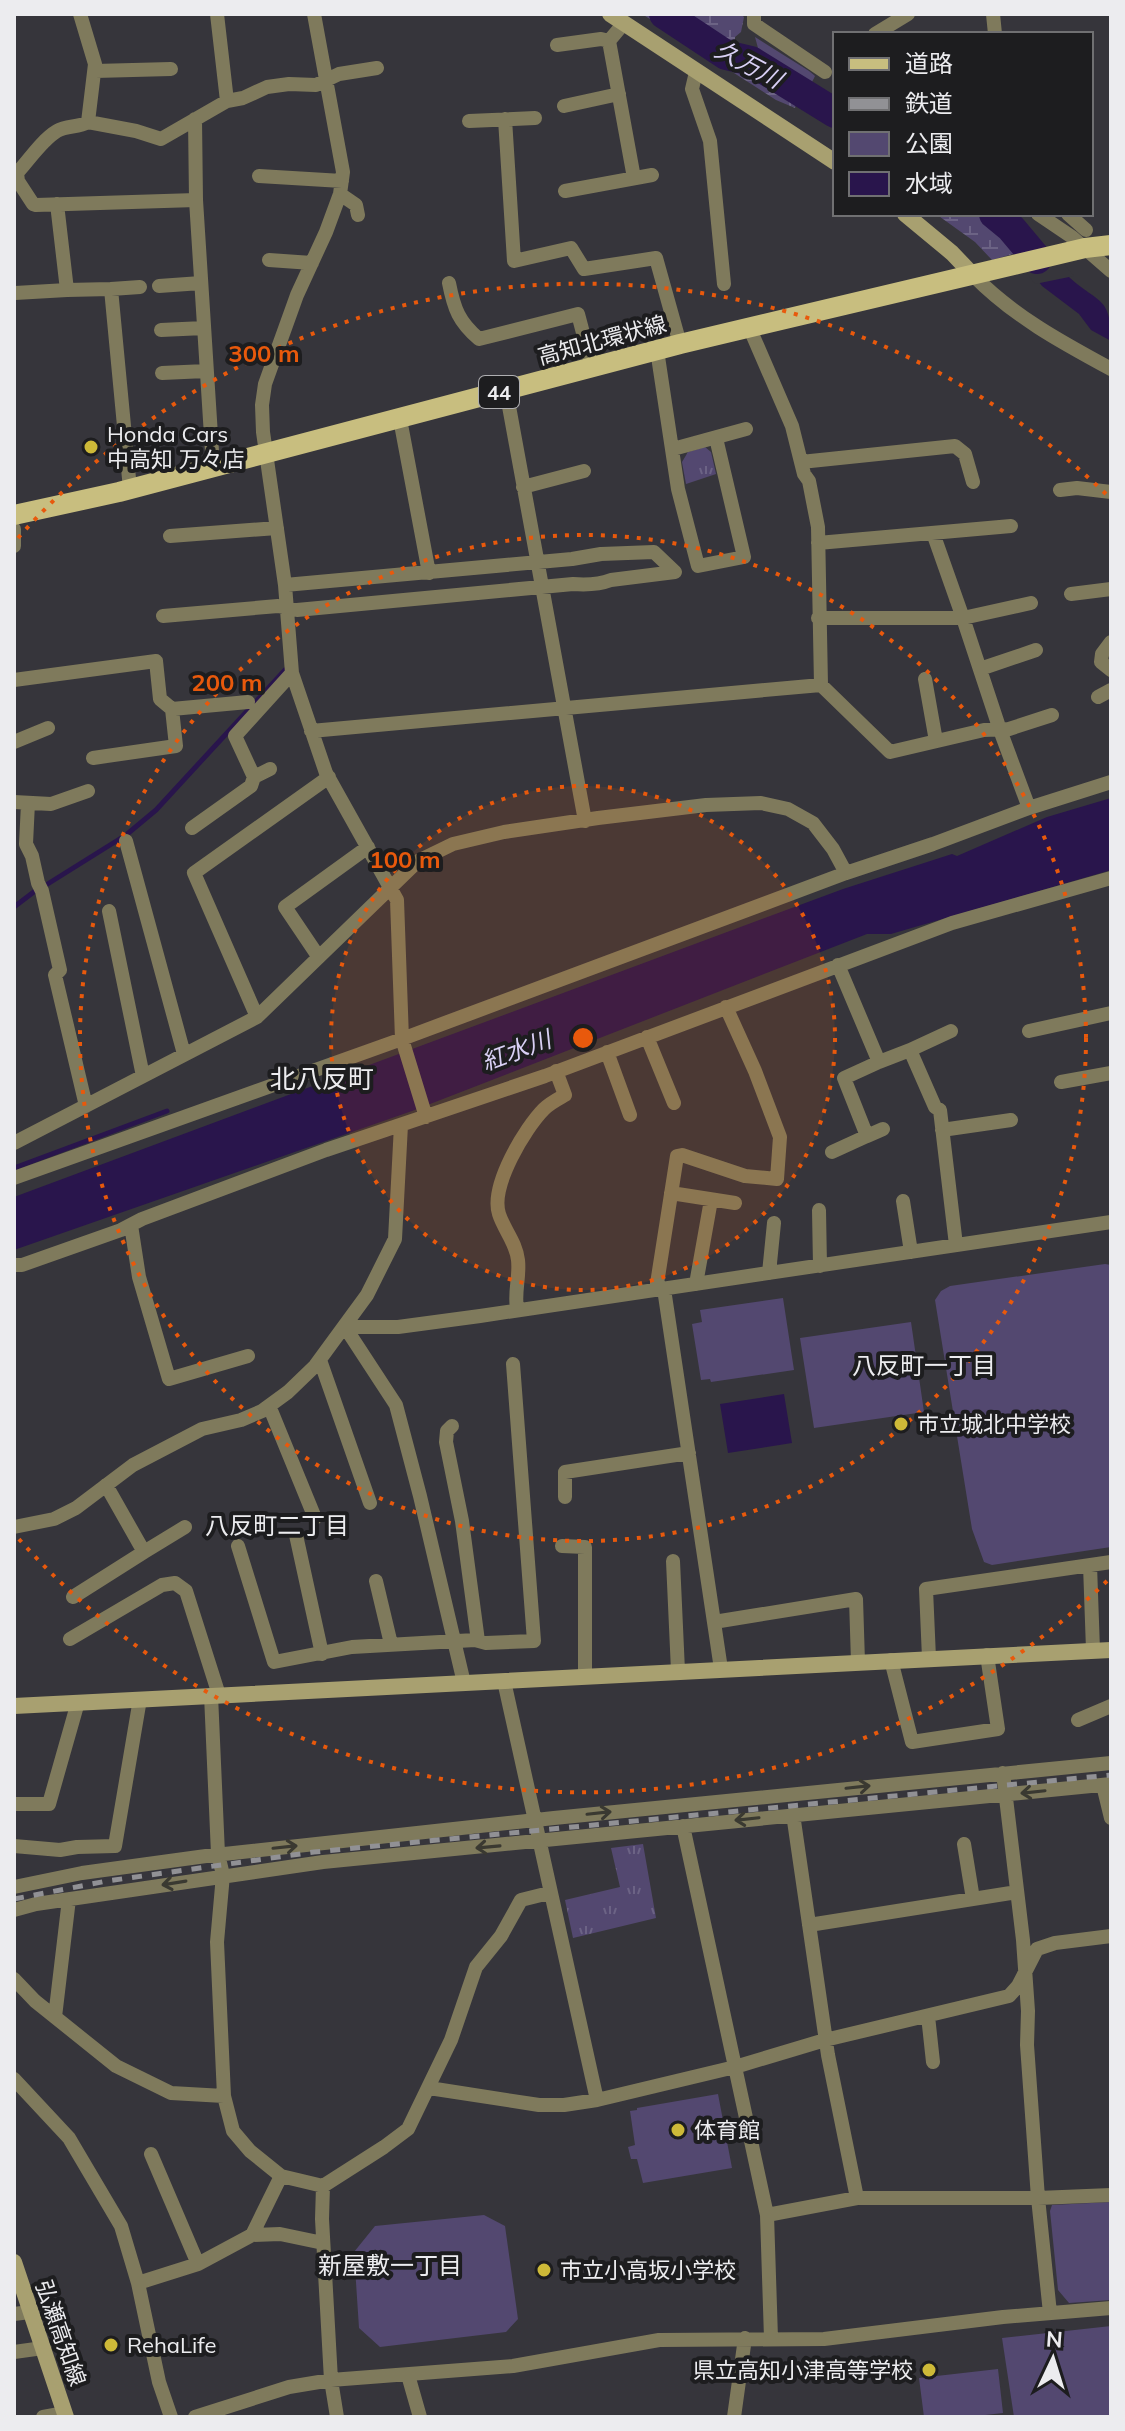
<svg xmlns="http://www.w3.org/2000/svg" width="1125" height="2431" viewBox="0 0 1125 2431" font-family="Mulish,'Noto Sans JP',sans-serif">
  <defs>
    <pattern id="wetland-marsh" width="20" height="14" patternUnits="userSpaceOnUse" patternTransform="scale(2)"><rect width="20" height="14" fill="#534870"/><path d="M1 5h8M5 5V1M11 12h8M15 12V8" fill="none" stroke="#6c6385"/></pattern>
    <pattern id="park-tufts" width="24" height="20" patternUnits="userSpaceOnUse" patternTransform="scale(2)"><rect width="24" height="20" fill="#534870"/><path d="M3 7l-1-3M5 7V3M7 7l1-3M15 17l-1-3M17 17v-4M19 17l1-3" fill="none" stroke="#6c6385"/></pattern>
  </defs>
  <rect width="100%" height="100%" fill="#36353b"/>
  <!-- green -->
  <path fill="#534870" d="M1105,1264L1111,1265V1547L992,1565L984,1562L972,1529L935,1300L941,1291L950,1286Z
    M783,1298L794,1370L711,1382L710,1379L701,1380L692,1324L702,1322L700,1310Z
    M911,1322L924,1412L814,1428L800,1338Z
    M718,2094L732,2168L643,2183L637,2159H631L628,2147L635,2145L630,2111L637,2110V2108Z
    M1111,2202V2300L1069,2303L1058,2290L1050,2211L1052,2205Z
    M484,2215L505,2226L518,2319L506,2332L380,2347L359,2328L354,2252L375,2226Z
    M1111,2326V2417H1014L1002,2338Z
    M998,2369L1003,2413L968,2417H924L919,2378Z"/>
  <!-- wetland -->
  <path fill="url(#wetland-marsh)" d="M642,14H656L727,61L747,68L781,88L796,104L795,108L776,100Z
    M676,14H741L744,17L741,32L735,37V43L738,50L725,47Z
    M755,37L809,71L815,76L812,82C795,86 774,69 761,59Z
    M936,214H990L1005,226L1017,242L1013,254L992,260L975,242Z"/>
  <!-- park -->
  <path fill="url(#park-tufts)" d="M705,447L711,452L716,474L686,484L682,462L688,452Z
    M643,1844L656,1918L573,1938L565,1900L620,1887L611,1848Z"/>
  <!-- water -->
  <path fill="#29154c" d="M1011,224C1019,231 1030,234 1038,240C1051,250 1058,267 1070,278C1099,304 1111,296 1111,341L1091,330L1079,314L1042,286L1017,254L1019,242L1011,230Z
    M1111,798V870L891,934H867L412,1111L14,1250V1197L843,889L952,854L957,856L1047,817Z
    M784,1394L792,1443L728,1453L720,1404Z"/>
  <!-- pier -->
  <path fill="#36353b" d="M1043,240L1074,276L1035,284L1014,256V246Z"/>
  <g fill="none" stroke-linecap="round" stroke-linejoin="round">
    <!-- stream -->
    <path stroke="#29154c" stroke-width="5" d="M46,885L126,835L156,810L285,670
      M14,907L35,891
      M14,1168L167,1111"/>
    <!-- river -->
    <path stroke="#29154c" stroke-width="30" d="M664,14L726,55L751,61L835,113
      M994,214L1011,228L1037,259"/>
    <!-- street -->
    <path stroke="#7f7a5c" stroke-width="14" d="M80,14L95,64L88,122L136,131L161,139L227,101L243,98L267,87L289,84L316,85L339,74L377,68
      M217,14L227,101
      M314,14L343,172L340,194L326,232L297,295L265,384L262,405L263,432L285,585L292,673L326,773L397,900L402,1039L426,1117
      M754,14V24L825,72
      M993,14L995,34
      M624,23L609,41L634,178
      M875,34L908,14
      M557,45L601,39L609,41
      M95,71L171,69
      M696,72L692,89L710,141L724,284
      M564,106L619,94
      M195,119L196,200L213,467
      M505,119L514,261L571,248L584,269L656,258L680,344
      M469,121L535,118
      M259,176L342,181
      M18,181L17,173C29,160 42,140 57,131C67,125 78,128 88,122
      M14,182L18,181L33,204L36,205L196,200
      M565,191L652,175
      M340,194L356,205L358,215
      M57,204L67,290L111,289L130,489
      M1038,214L1072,237L1111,271
      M1068,214L1086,230
      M269,260L312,263
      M973,275C1013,316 1061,342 1111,369
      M449,283C454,309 459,322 479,339L578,314L592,367
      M159,286L201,283
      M111,289L140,287
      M15,293L67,290
      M750,329L792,426L804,474L809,481L818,527L821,685L890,752L984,730L1009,729L1052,715
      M161,330L204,328
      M657,350L678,489L698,566L744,557L716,438
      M162,373L206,371
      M506,390L585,821
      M400,419L429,573
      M673,449L746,429
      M801,462L955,446L965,454L973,482
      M523,487L584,471
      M1060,490L1077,488L1111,492
      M14,529V546
      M933,533L963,618L1031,603
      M170,536L277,528
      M818,543L1011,526
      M1071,594L1111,589
      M163,616L278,606L297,610L573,584C586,585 598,585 611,580L675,572L654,552L601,554L572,559L285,585
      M818,618H963L1000,730L1029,808
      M1111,642L1102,654L1101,662L1111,670
      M980,669L1036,650
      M925,679L936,741
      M14,680L156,661L160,699L172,709L248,702
      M1098,697L1111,690
      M311,731L821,685
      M14,742L48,728
      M93,758L176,746L172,709
      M254,777L270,769
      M14,802L51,804L88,791
      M28,803L26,844L32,856L38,883L42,891L60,970L55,975L86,1106
      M192,828L251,786L254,777L235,736L292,673
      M126,841L184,1054
      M109,911L143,1076
      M318,956L285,907L368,847
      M838,965L879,1062L910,1050L935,1107L940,1110L956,1245
      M257,1017L194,873L329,777
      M1029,1031L1111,1013
      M647,1037L674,1103
      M910,1050L951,1031
      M607,1052L630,1115
      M1061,1082L1111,1073
      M942,1130L1011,1120
      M867,1136L883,1129
      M14,1143L257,1017L418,861L453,844L504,832L598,818L706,805L761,803L788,809L813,823L833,849L846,873
      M832,1152L867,1136L844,1078L879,1062
      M14,1178L402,1039L846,873L933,844L1029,808L1111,782
      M671,1193L735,1203
      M903,1201L911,1252
      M819,1210L820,1266
      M131,1225L139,1277L169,1379L248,1356
      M14,1265H22L121,1230L142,1219L326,1150L545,1076L952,923L1111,878
      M769,1273L774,1223
      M696,1284L711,1200
      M664,1289L721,1669
      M656,1290L677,1156L682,1155L745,1176L777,1179L780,1137L755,1071L726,1007
      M517,1309C514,1292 520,1277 518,1260C516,1242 504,1230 499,1214C490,1186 525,1128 544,1109C550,1103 558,1099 565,1095L556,1071
      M345,1327H398L480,1316L1111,1222
      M345,1327L396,1405L420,1496L464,1683
      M320,1360L370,1503
      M268,1407L272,1413L315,1518
      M452,1426L447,1431L446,1442L462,1521L478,1641
      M565,1497V1472L689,1453
      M14,1527L54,1519L76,1508L133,1465L202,1429L241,1420L262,1411L288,1392L315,1366L367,1295L395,1239L401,1125
      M296,1535L322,1654
      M238,1546L274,1662L352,1647L475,1640L486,1643L534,1641L513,1364
      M562,1546L585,1547V1677
      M144,1552L185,1527
      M673,1561L678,1671
      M1090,1565L1093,1650
      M376,1581L391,1644
      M73,1597L144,1552L106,1485
      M714,1622L856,1599L858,1662
      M70,1639L162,1585L175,1583L186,1591L219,1695
      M929,1658L926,1589L1111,1562
      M891,1660L912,1742L998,1729L987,1655
      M504,1681L597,2100
      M211,1695L218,1854L223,1875L217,1942L224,2096L233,2131L250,2151L281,2176L323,2186L384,2147L408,2129L451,2040L476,1967L501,1936L521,1900L549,1893
      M1078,1720L1111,1706
      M1003,1773L1023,1940L1028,2011L1027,2045L1038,2198L1050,2313
      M1103,1785L1111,1818
      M14,1804H49L78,1702
      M793,1814L828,2055L857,2198
      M683,1826L767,2215L771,2338
      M964,1844L973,1899
      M14,1846L60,1850L77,1847L115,1846L140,1699
      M14,1887L82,1873L206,1856L554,1818L1111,1763
      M14,1910L36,1904L323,1862L1111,1784
      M809,1925L1017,1892
      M14,1979L35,2001L116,2066L171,2093L224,2096
      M928,2016L933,2062
      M55,2017L69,1899
      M14,2079L69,2138L121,2226L138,2283L159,2382L171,2417
      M429,2088L539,2105H564L597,2100L735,2067L825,2040L1009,1996L1018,1986L1037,1949L1055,1943L1111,1936
      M151,2154L198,2264
      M323,2186L322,2219L331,2380L337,2417
      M767,2215L857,2198H1038L1111,2195
      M252,2235L280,2234L323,2243
      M138,2283L198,2264L252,2235L281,2176
      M14,2314L30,2312
      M14,2352L43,2348
      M408,2375L420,2417
      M43,2417L65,2413
      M195,2417L289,2387L331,2380L513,2366L659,2340L824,2339L1003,2317L1111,2308
      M734,2417L745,2338"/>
    <!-- secondary -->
    <path stroke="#a8a070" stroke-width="16" d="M610,14L835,162
      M905,214L952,253L973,275
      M14,1706L1111,1650
      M14,2262L66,2417"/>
    <!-- primary -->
    <path stroke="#c8be7f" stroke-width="20" d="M14,515L119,492L680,344L1085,248L1111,245"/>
    <!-- rail -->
    <path stroke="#919195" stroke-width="5" stroke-dasharray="10 10" stroke-linecap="butt" d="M14,1899L107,1881L314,1852L1111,1775"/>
  </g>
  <!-- one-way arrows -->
  <defs><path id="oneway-shaft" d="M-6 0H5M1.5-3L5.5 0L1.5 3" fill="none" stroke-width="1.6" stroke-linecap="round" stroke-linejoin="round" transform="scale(2)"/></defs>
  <g stroke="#3a3931">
    <use href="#oneway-shaft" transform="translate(858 1787) rotate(-6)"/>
    <use href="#oneway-shaft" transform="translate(1033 1792) rotate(174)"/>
    <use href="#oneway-shaft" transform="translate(599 1813) rotate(-6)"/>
    <use href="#oneway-shaft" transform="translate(747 1819) rotate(174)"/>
    <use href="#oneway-shaft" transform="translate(285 1847) rotate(-6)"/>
    <use href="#oneway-shaft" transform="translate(488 1847) rotate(175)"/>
    <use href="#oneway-shaft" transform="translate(174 1883) rotate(171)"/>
  </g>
  <!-- distance rings -->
  <circle cx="583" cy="1038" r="252" fill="#e8590c" fill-opacity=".12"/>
  <g fill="none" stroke="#e8590c" stroke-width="4" stroke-dasharray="4 8">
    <circle cx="583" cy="1038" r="252"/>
    <circle cx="583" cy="1038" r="503"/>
    <path d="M1107 1581A755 755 0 0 1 18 1538M18 538A755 755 0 0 1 1107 495"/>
  </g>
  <!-- markers -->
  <g fill="#cdb938" stroke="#1d1d1f" stroke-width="3">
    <circle cx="91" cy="447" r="8"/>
    <circle cx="901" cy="1424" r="8"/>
    <circle cx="678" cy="2130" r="8"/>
    <circle cx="544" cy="2270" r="8"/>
    <circle cx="111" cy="2345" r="8"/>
    <circle cx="929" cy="2370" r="8"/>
  </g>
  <g text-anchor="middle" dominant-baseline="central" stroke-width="8" stroke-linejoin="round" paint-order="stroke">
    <!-- shield labels -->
    <rect fill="#1d1d1f" stroke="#aeaeb1" stroke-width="2" x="479" y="376" width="40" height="32" rx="6"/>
    <g font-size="20" font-weight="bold" fill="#ececef">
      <text x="499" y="392">44</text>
    </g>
    <!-- street labels -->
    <g font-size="22" fill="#ececef" stroke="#1d1d1f">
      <text transform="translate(602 340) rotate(-15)">高知北環状線</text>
      <text transform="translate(61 2333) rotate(71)">弘瀬高知線</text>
    </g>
    <!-- poi labels -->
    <g font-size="22" fill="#ececef" stroke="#1d1d1f" text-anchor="start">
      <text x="107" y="434">Honda Cars<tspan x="107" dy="25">中高知 万々店</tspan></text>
      <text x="917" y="1424">市立城北中学校</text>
      <text x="694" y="2130">体育館</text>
      <text x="560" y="2270">市立小高坂小学校</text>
      <text x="127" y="2345">RehaLife</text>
      <text x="913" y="2370" text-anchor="end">県立高知小津高等学校</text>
    </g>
    <!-- water labels -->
    <g font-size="24" font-style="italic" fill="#d9d0f5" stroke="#1d1d1f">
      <text transform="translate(749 64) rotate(28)">久万川</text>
      <text transform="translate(516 1050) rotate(-20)">紅水川</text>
    </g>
    <!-- neighbourhood labels -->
    <g font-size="24" fill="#ececef" stroke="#1d1d1f">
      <text x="924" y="1365">八反町一丁目</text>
      <text x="277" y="1525">八反町二丁目</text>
      <text x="390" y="2265">新屋敷一丁目</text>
    </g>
    <!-- quarter labels -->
    <g font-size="26" fill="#ececef" stroke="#1d1d1f">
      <text x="322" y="1078">北八反町</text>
    </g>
  </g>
  <circle cx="583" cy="1038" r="12" fill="#e8590c" stroke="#1d1d1f" stroke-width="4"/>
  <g font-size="24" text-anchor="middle" font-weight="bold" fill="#e8590c" stroke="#1d1d1f" stroke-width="8" stroke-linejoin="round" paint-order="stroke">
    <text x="264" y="362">300 m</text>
    <text x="227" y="691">200 m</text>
    <text x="405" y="868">100 m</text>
  </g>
  <!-- border -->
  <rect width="1125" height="2431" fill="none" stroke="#ececef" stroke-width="32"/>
  <!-- legend -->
  <rect x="833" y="32" width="260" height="184" fill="#1d1d1f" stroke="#707072" stroke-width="2"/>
  <rect x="849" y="58" width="40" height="12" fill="#c8be7f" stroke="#707072" stroke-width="2"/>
  <text x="905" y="72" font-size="24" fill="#ececef">道路</text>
  <rect x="849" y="98" width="40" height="12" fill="#919195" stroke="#707072" stroke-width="2"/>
  <text x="905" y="112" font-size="24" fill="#ececef">鉄道</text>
  <rect x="849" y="132" width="40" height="24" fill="#534870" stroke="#707072" stroke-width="2"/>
  <text x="905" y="152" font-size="24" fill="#ececef">公園</text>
  <rect x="849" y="172" width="40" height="24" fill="#29154c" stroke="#707072" stroke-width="2"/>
  <text x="905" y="192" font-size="24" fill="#ececef">水域</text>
  <!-- north arrow -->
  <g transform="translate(1053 2359) rotate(4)" stroke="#1d1d1f" stroke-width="6" paint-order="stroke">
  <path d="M0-6L14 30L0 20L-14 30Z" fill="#ececef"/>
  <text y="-12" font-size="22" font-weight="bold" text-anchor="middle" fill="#ececef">N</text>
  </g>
</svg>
